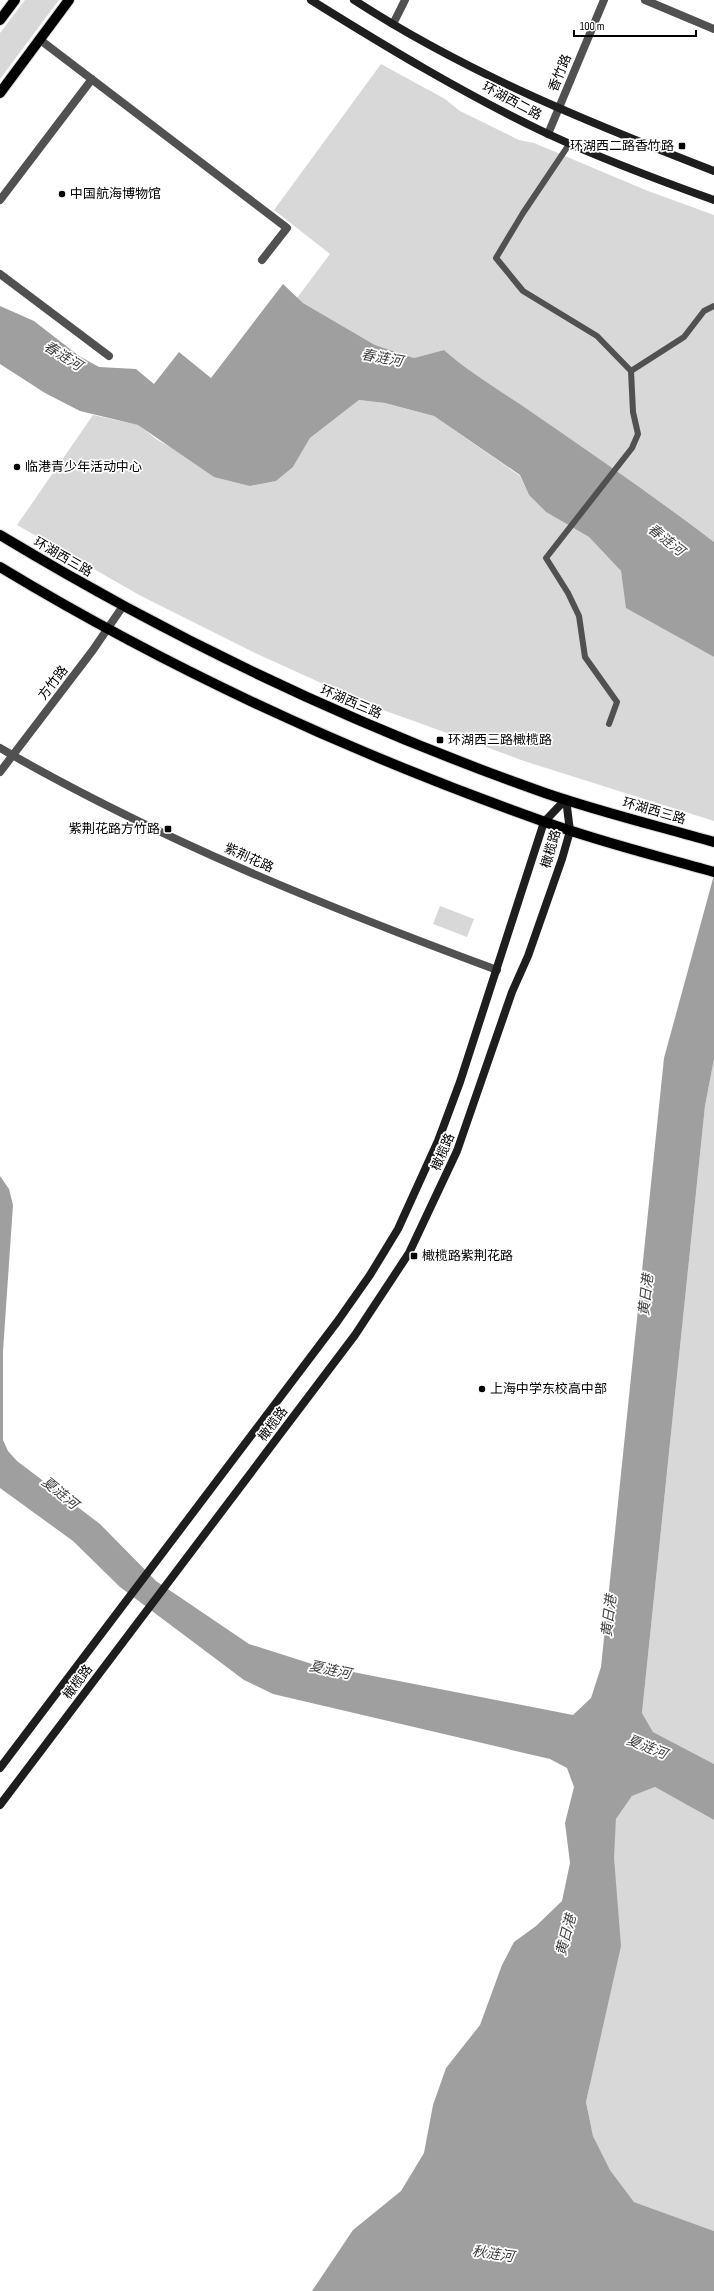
<svg xmlns="http://www.w3.org/2000/svg" width="714" height="2291" viewBox="0 0 714 2291" font-family="'Sofia Sans Condensed','Noto Sans SC',sans-serif">
  <rect width="100%" height="100%" fill="#fff"/>
  <!-- green -->
  <path fill="#d8d8d8" d="M25,0H59L0,79V33Z
    M381,64L445,99L460,111L519,140L534,143L648,191L714,215V542C655,497 594,455 533,413C503,392 471,374 444,350L414,358L375,345L303,303L297,298L330,254L274,210Z
    M359,400L385,403L434,416L520,476L529,495L546,512L589,537L621,571L627,608L714,657V821L527,762L372,706L255,653L141,596L17,525L93,415L139,425L156,439L188,457L250,486L276,481L293,467L310,438Z
    M440,906L474,919L467,937L433,924Z
    M714,1059V1764L653,1732L642,1713L705,1106Z
    M655,1787L714,1820V2231L634,2202L610,2170L593,2136L586,2102L597,2050L616,1819L632,1796Z"/>
  <!-- water -->
  <path fill="#9f9f9f" d="M283,284L303,303L375,345L414,358L444,350C471,374 503,392 533,413C594,455 655,497 714,542V657L626,608L621,571L589,537L546,512L529,495L520,475L434,416L385,403L359,400L310,438L293,467L276,481L250,486L214,477L138,425L80,411L45,393L0,364V306L34,321L79,356L99,367L136,369L154,384L179,352L211,378Z
    M714,875V1059L705,1106L642,1713L653,1732L714,1764V1820L655,1787L632,1796L616,1819L614,1858L621,1946L586,2102L593,2136L610,2170L634,2202L714,2231V2291H312L353,2230L401,2191L424,2153L433,2105L446,2068L480,2025L502,1965L514,1942L536,1926L562,1901L570,1863L565,1823L574,1787L567,1768L550,1759L273,1694L244,1680L120,1587L73,1541L0,1488V1176L9,1189L13,1205L3,1351V1440L8,1451L17,1461L100,1524L156,1581L249,1644L312,1664L573,1715L591,1698L601,1667L664,1058Z"/>
  <g fill="none" stroke-linecap="round" stroke-linejoin="round">
    <!-- primary casing -->
    <g stroke="#dbdbdb" stroke-width="12">
      <path id="primary" d="M0,20L15,0
        M0,93L69,0
        M0,535C172,639 355,726 545,793C600,812 658,826 714,842
        M0,567C172,671 356,755 545,822C600,842 658,856 714,872"/>
    </g>
    <!-- pedestrian -->
    <path stroke="#515151" stroke-width="6" d="M570,143L523,213L496,258L523,291L597,336L631,371
      M609,724L617,702L585,657L579,616L568,593L546,558L632,448L638,434L633,412L631,371L684,337L704,311L714,306"/>
    <!-- minor -->
    <path stroke="#515151" stroke-width="8" d="M393,24L405,0
      M39,39L287,228L262,260
      M548,134L604,0
      M0,200L92,79
      M0,274L109,356
      M0,748C157,839 327,907 497,970
      M0,772L93,650L123,606"/>
    <!-- tertiary -->
    <path stroke="#515151" stroke-width="8" d="M645,0L714,29"/>
    <!-- secondary -->
    <path stroke="#1e1e1e" stroke-width="8" d="M311,0C388,48 466,95 548,134C602,159 658,180 714,200
      M354,0C466,73 590,123 714,171
      M0,1768L337,1322L370,1275L398,1229L438,1141L460,1082L544,822L566,799
      M0,1805L355,1335L409,1253L457,1151L512,992L528,956L562,859L570,831L566,799"/>
    <!-- primary -->
    <use href="#primary" stroke="#000" stroke-width="10"/>
  </g>
  <!-- markers -->
  <g fill="#000" stroke="#fff" stroke-width="1.5">
    <rect x="678" y="142" width="8" height="8" rx="2"/>
    <circle cx="62" cy="194" r="4"/>
    <circle cx="17" cy="467" r="4"/>
    <rect x="436" y="736" width="8" height="8" rx="2"/>
    <rect x="164" y="825" width="8" height="8" rx="2"/>
    <rect x="410" y="1252" width="8" height="8" rx="2"/>
    <circle cx="482" cy="1389" r="4"/>
  </g>
  <g text-anchor="middle" dominant-baseline="central" stroke-width="3.5" stroke-linejoin="round" paint-order="stroke">
    <!-- street labels -->
    <g font-size="13" fill="#000" stroke="#fff">
      <text transform="translate(560 73) rotate(-68)">香竹路</text>
      <text transform="translate(512 101) rotate(28)">环湖西二路</text>
      <text transform="translate(63 557) rotate(30)">环湖西三路</text>
      <text transform="translate(53 683) rotate(-52)">方竹路</text>
      <text transform="translate(351 702) rotate(23)">环湖西三路</text>
      <text transform="translate(654 811) rotate(16)">环湖西三路</text>
      <text transform="translate(551 849) rotate(-74)">橄榄路</text>
      <text transform="translate(249 858) rotate(24)">紫荆花路</text>
      <text transform="translate(443 1152) rotate(-67)">橄榄路</text>
      <text transform="translate(273 1424) rotate(-53)">橄榄路</text>
      <text transform="translate(78 1682) rotate(-53)">橄榄路</text>
    </g>
    <!-- poi labels -->
    <g font-size="13" fill="#000" stroke="#fff" text-anchor="start">
      <text x="674" y="146" text-anchor="end">环湖西二路香竹路</text>
      <text x="70" y="194">中国航海博物馆</text>
      <text x="25" y="467">临港青少年活动中心</text>
      <text x="448" y="740">环湖西三路橄榄路</text>
      <text x="160" y="829" text-anchor="end">紫荆花路方竹路</text>
      <text x="422" y="1256">橄榄路紫荆花路</text>
      <text x="490" y="1389">上海中学东校高中部</text>
    </g>
    <!-- water labels -->
    <g font-size="14" font-style="italic" fill="#404040" stroke="#fff">
      <text transform="translate(63 356) rotate(32)">春涟河</text>
      <text transform="translate(382 358) rotate(10)">春涟河</text>
      <text transform="translate(666 540) rotate(38)">春涟河</text>
      <text transform="translate(646 1295) rotate(-84)">黄日港</text>
      <text transform="translate(60 1493) rotate(39)">夏涟河</text>
      <text transform="translate(609 1616) rotate(-83)">黄日港</text>
      <text transform="translate(330 1670) rotate(12)">夏涟河</text>
      <text transform="translate(647 1747) rotate(22)">夏涟河</text>
      <text transform="translate(566 1935) rotate(-75)">黄日港</text>
      <text transform="translate(493 2254) rotate(8)">秋涟河</text>
    </g>
  </g>
  <!-- scale -->
  <path d="M574 30v6h122v-6" fill="none" stroke="#000000" stroke-width="2"/>
  <text x="580" y="30" font-size="12" fill="#000000" stroke="#ffffff" stroke-width="3" paint-order="stroke">100 m</text>
</svg>
